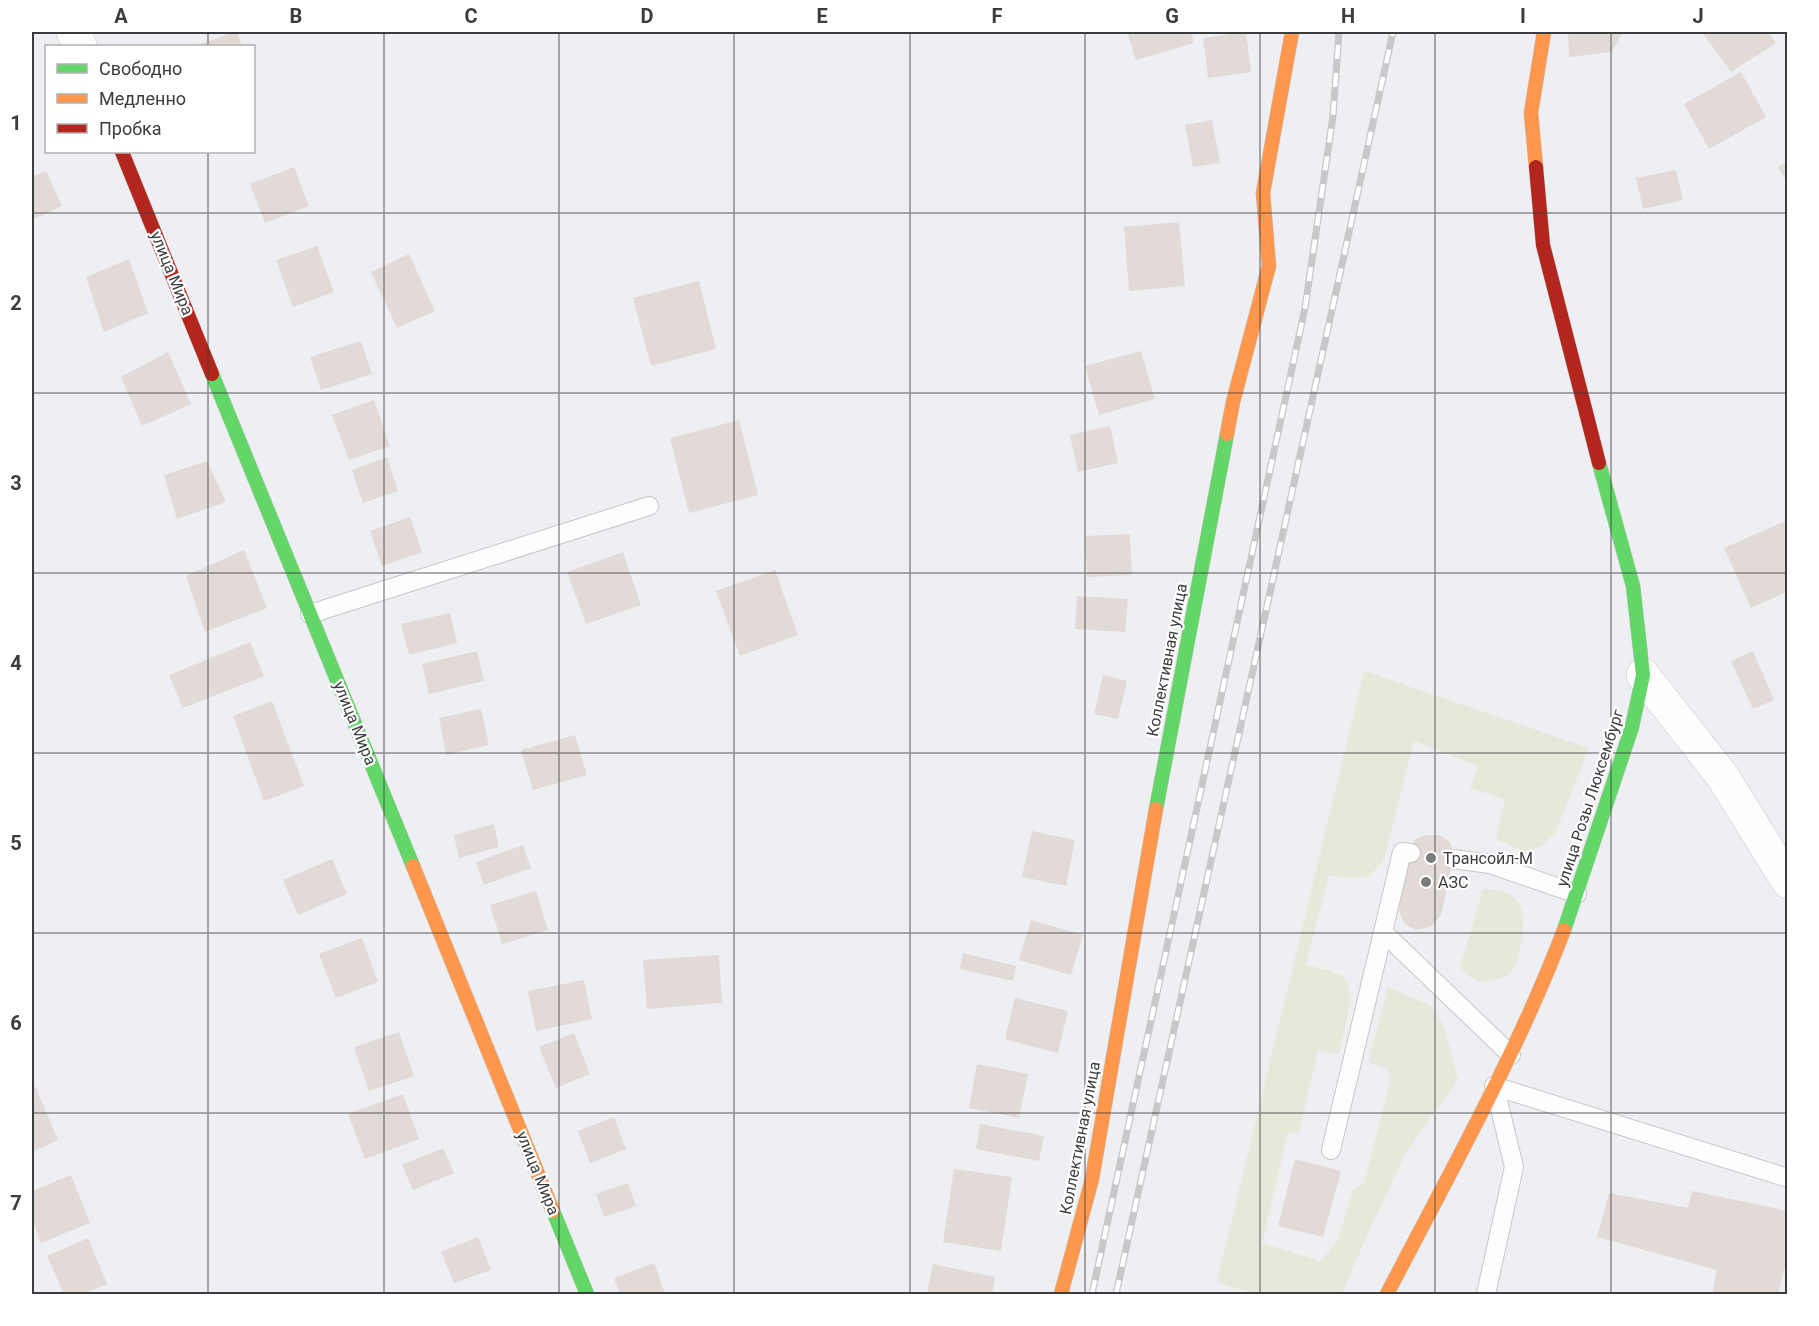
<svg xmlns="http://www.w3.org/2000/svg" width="1819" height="1326" viewBox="0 0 1819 1326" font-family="Roboto,sans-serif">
  <rect width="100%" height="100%" fill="#eeeff2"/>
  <!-- green -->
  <path fill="#e6e8da" d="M1364,671L1589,748L1555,833L1542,845L1533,850L1523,851L1496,839L1505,799L1470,788L1478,766L1414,741L1386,853C1371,885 1359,878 1329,876L1306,964C1317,968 1333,970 1342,976C1359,988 1343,1034 1339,1052L1335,1054L1318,1050L1299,1133H1288L1262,1243L1321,1261L1338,1240L1353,1190L1364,1183L1391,1078L1389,1070L1368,1062L1388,987L1431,1006L1444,1026L1458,1080L1407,1151L1368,1233L1342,1294H1254L1217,1282Z
    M1483,889C1523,889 1527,911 1521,945C1519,955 1517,967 1509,974C1506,976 1503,977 1500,978C1482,985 1472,982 1460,967Z"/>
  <!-- building -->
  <path fill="#e1dad7" d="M234,32H237L242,46H195Z
    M1136,32H1191L1194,43L1136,60L1128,34Z
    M1246,32L1251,72L1208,78L1203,38Z
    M1568,32H1623L1612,52L1569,57Z
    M1702,32H1768L1776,43L1731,72Z
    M1741,72L1766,117L1709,149L1684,104Z
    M1212,120L1220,163L1193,167L1185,125Z
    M1788,161V184L1778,167Z
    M294,167L309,206L265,223L250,184Z
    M1676,170L1683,200L1643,209L1636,178Z
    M46,171L62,206L32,220V177Z
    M1179,222L1185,286L1129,291L1124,227Z
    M317,246L334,292L293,307L276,260Z
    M409,254L435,311L397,328L371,272Z
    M129,259L148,313L104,332L86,277Z
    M699,281L716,349L651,366L633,298Z
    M361,341L372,374L321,390L310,357Z
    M1141,351L1155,399L1099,415L1085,366Z
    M168,352L191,404L142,426L121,377Z
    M374,400L390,446L349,460L332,415Z
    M739,420L758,495L689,513L670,438Z
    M1110,426L1118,463L1078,472L1070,435Z
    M387,457L398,491L363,503L352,470Z
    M207,461L226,502L177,519L164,475Z
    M410,517L422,552L382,566L370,531Z
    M1788,520V591L1751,608L1724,548Z
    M1130,534L1132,575L1087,577L1085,536Z
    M244,550L267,608L205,632L186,576Z
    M623,552L641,605L586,624L567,572Z
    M775,570L798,635L740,656L716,591Z
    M1077,596L1128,599L1125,632L1075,629Z
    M450,613L457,643L409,655L401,624Z
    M250,642L264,676L183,708L169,675Z
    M477,651L484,681L429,694L422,664Z
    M1753,651L1774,700L1753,709L1731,661Z
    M1103,675L1127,681L1118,719L1094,714Z
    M272,701L304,786L264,801L233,716Z
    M481,709L489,745L446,755L439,718Z
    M575,735L587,775L533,790L521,750Z
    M494,824L499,847L459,858L454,835Z
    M1032,831L1075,840L1066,886L1022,877Z
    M1426,835H1439L1450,842L1454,855L1441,915L1430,927L1416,930L1405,924L1400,914L1399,905L1414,840Z
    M523,845L531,868L484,885L476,862Z
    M332,859L347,894L298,915L283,880Z
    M536,891L548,930L502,944L490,905Z
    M1031,920L1083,935L1071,975L1019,960Z
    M362,938L378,982L336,998L319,954Z
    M963,953L1016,966L1013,981L960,969Z
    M719,955L722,1003L647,1009L643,960Z
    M584,980L592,1019L536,1031L528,991Z
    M1015,998L1068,1011L1058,1053L1005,1039Z
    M399,1032L414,1076L369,1091L354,1047Z
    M574,1033L590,1074L556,1088L539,1047Z
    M977,1064L1028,1074L1019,1118L969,1108Z
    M35,1086L58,1140L32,1152V1088Z
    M403,1094L419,1139L365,1159L348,1114Z
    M614,1117L626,1149L590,1163L578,1131Z
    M980,1124L1044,1136L1039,1161L976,1149Z
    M443,1148L454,1173L413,1190L402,1165Z
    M1295,1159L1341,1171L1323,1237L1278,1226Z
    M954,1169L1012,1177L1001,1251L943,1242Z
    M71,1175L90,1223L41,1243L32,1220V1191Z
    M628,1183L636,1206L604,1217L596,1194Z
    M1692,1191L1788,1211V1256L1778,1294H1712L1717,1270L1597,1237L1609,1193L1688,1208Z
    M478,1237L491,1270L454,1283L441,1252Z
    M88,1238L107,1284L82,1294H64L47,1256Z
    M654,1263L665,1294H620L614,1278Z
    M933,1264L995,1277L992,1294H927Z"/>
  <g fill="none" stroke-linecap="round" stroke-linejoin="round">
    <!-- lane casing -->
    <g stroke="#c6c7c9" stroke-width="20">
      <path id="lane" d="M310,614L649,506
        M1411,853L1402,852L1383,932L1511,1055
        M1453,859L1490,864L1577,894
        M1494,1086L1788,1178
        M1331,1150L1383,932
        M1486,1294L1514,1167L1495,1088"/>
    </g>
    <!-- street casing -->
    <g stroke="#c6c7c9" stroke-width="34">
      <path id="street" d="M73,32L80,46
        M1643,675L1723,777L1788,882"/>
    </g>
    <!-- fast casing -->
    <g stroke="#c6c7c9" stroke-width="15">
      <path id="fast" d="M212,374L413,866
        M1156,809L1227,434
        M1564,930L1632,727L1643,675L1633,586L1599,463
        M553,1211L587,1294"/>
    </g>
    <!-- slow casing -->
    <g stroke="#c6c7c9" stroke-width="15">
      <path id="slow" d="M1536,167L1531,113L1544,32
        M1227,434L1233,402L1269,266L1263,193L1292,32
        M413,866L553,1211
        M1061,1294L1092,1179L1156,809
        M1387,1294C1449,1174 1516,1056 1564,930"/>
    </g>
    <!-- jam casing -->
    <g stroke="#c6c7c9" stroke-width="15">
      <path id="jam" d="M122,152L212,374
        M1536,167L1543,245L1599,463"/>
    </g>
    <!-- lane -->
    <use href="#lane" stroke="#fcfdfd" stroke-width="18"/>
    <!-- street -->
    <use href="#street" stroke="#fcfdfd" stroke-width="33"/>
    <!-- fast -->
    <use href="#fast" stroke="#63d668" stroke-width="14"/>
    <!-- slow -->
    <use href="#slow" stroke="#ff974d" stroke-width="14"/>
    <!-- jam -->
    <use href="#jam" stroke="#b3261e" stroke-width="14"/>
    <!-- rail casing -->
    <g stroke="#c8c8c8" stroke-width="7">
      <path id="rail" d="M1092,1294L1305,308L1333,116L1339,32
        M1116,1294L1393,32"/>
    </g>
    <!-- rail -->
    <use href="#rail" stroke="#fff" stroke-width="4.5" stroke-dasharray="14" stroke-linecap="butt"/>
  </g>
  <!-- grid -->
  <path fill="none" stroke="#3b3c3e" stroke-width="1.5" stroke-opacity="0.55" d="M208,32V46M384,32V1294M559,32V1294M734,32V1294M910,32V1294M1085,32V1294M1260,32V1294M1435,32V1294M1611,32V1294M208,152V1294M32,213H1788M32,393H1788M32,573H1788M32,753H1788M32,933H1788M32,1113H1788"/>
  <!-- markers -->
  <g fill="#7a7b7d" stroke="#fff" stroke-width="2">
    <circle cx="1431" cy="858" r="6"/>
    <circle cx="1426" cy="882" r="6"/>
  </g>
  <g text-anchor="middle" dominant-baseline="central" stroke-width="4.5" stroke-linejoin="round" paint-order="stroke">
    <!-- street labels -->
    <g font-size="16" fill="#3b3c3e" stroke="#fff">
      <text transform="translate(172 273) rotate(68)">улица Мира</text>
      <text transform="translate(1167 660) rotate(-79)">Коллективная улица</text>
      <text transform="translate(355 723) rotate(68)">улица Мира</text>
      <text transform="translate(1590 798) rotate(-72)">улица Розы Люксембург</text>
      <text transform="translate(1080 1138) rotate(-79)">Коллективная улица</text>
      <text transform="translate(538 1173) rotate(68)">улица Мира</text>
    </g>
    <!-- poi labels -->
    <g font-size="16" fill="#3b3c3e" stroke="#fff" text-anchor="start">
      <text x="1443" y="858">Трансойл-М</text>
      <text x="1438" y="882">АЗС</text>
    </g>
  </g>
  <!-- border -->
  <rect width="1819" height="1326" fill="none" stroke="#ffffff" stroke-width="66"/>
  <!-- legend -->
  <rect x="45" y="45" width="210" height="108" fill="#ffffff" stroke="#b1b1b2" stroke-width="1.5"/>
  <rect x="57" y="64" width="30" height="9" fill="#63d668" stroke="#b1b1b2" stroke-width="1.5"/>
  <text x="99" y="75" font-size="18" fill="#3b3c3e">Свободно</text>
  <rect x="57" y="94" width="30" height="9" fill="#ff974d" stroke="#b1b1b2" stroke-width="1.5"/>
  <text x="99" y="105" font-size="18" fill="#3b3c3e">Медленно</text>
  <rect x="57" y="124" width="30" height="9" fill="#b3261e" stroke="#b1b1b2" stroke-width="1.5"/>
  <text x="99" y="135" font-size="18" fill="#3b3c3e">Пробка</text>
  <rect x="33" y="33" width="1753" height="1260" fill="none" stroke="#3b3c3e" stroke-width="2"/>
  <g font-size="20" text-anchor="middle" font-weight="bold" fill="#3b3c3e">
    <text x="121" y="23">A</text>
    <text x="296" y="23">B</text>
    <text x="471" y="23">C</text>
    <text x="647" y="23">D</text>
    <text x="822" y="23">E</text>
    <text x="997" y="23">F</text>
    <text x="1172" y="23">G</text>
    <text x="1348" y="23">H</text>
    <text x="1523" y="23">I</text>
    <text x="1698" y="23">J</text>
    <text x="16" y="130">1</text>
    <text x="16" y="310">2</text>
    <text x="16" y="490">3</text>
    <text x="16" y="670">4</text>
    <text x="16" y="850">5</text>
    <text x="16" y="1030">6</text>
    <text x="16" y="1210">7</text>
  </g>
</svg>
